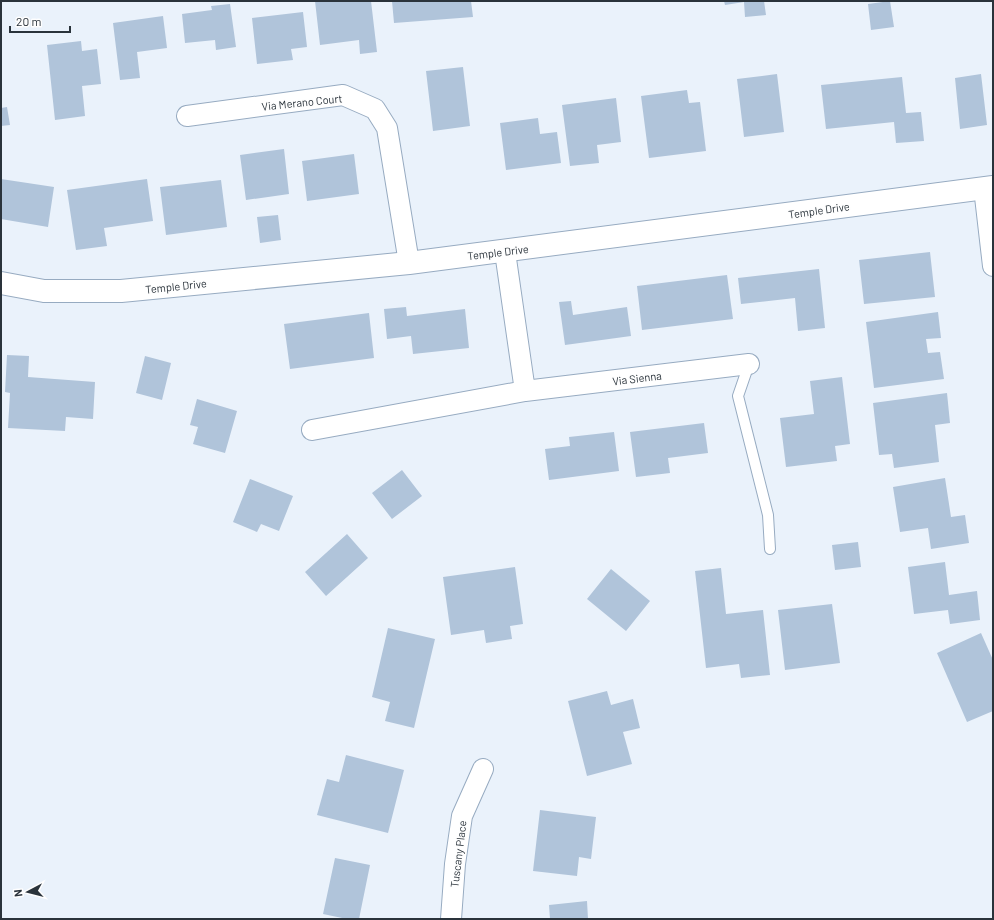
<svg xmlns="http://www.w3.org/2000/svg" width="994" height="920" viewBox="0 0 994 920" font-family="Barlow,sans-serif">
  <rect width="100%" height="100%" fill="#eaf2fb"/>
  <!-- building -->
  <path fill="#b0c4da" d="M315,1H371L377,52L360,54L359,40L320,45Z
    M392,1H471L473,17L394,23Z
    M724,1H764L766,15L745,17L744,2L725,5Z
    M890,1L894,27L871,30L868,4Z
    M230,4L236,47L216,50L215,40L185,43L182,14L212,10L211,6Z
    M303,12L307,47L291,49L293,60L257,64L252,18Z
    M163,16L167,48L137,52L140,78L120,80L113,23Z
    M81,41L82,51L97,49L101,84L82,86L85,116L55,120L47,45Z
    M463,67L470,126L433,131L426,71Z
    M777,74L784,132L744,137L737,79Z
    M981,74L987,125L960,129L955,78Z
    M902,77L906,113L921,112L924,141L896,143L894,122L826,129L821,85Z
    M687,90L689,103L700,102L706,151L649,158L641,96Z
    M616,98L621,142L597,145L599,163L570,166L562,105Z
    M7,107L10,125L1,126V108Z
    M538,118L540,134L557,132L561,163L506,170L500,123Z
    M284,149L289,194L246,200L240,155Z
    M354,154L359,194L307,201L302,161Z
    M1,179L54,187L48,227L1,219Z
    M147,179L153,221L104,228L107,246L76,250L67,190Z
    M221,180L227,227L166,235L160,187Z
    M278,215L281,240L260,243L257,217Z
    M930,252L935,297L864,304L859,260Z
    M819,269L825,328L798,331L795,298L741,304L738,278Z
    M727,275L733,319L642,330L637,286Z
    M571,301L573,315L627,307L631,336L565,345L559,302Z
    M406,307L407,316L465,309L469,348L413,354L411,336L387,339L384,309Z
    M938,312L941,338L926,339L928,353L940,352L944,379L874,388L866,322Z
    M369,313L374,358L290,369L284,324Z
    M7,355L29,356L28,377L95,382L93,419L66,417L65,431L8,428L10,393L5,392Z
    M145,356L171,363L162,400L136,393Z
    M842,377L850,444L835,446L837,461L786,467L780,418L814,414L810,381Z
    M947,393L950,423L935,425L939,462L894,468L892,454L879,455L873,403Z
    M197,399L237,411L225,453L193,444L198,427L190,425Z
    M704,423L708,453L668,458L670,473L636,477L630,432Z
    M614,432L619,471L549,480L545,449L570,446L569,437Z
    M402,470L422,496L392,519L372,493Z
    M945,478L951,517L965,515L969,543L931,549L928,528L900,532L893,487Z
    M250,479L293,496L279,531L261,524L257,532L233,522Z
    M347,534L368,558L326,596L305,572Z
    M858,542L861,567L835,570L832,545Z
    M945,562L949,595L977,591L980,620L950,624L948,610L914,614L908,567Z
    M515,567L523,624L510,626L512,639L486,643L484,630L451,635L443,577Z
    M721,568L726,614L763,610L770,675L741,678L739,664L706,668L695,571Z
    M611,569L650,601L626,631L587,599Z
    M832,604L840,663L785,670L778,610Z
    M388,628L435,639L414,728L385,721L390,702L372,697Z
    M981,633L993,660V711L967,722L937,653Z
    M607,691L611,705L633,699L640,728L623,732L632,764L587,776L568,701Z
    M346,755L404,770L388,833L317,815L327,779L339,782Z
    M540,810L596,817L591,859L579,857L577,876L533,871Z
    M335,858L370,865L359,919H347L323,914Z
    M587,901L588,919H550L549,905Z"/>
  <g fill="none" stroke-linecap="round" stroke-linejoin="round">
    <!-- service casing -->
    <g stroke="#97abc1" stroke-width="12">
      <path id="service" d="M749,364L738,396L768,515L770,549"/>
    </g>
    <!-- minor casing -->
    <g stroke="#97abc1" stroke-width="22">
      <path id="minor" d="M187,116L343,95L375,109L387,128L409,263
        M984,188L993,266
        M505,252L525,391
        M312,430L525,391L749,364
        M451,919L455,864L462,816L483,769"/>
    </g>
    <!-- tertiary casing -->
    <g stroke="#97abc1" stroke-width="24">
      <path id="tertiary" d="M1,283L44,291H121L409,263L993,187"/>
    </g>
    <!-- service -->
    <use href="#service" stroke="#fff" stroke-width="10"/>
    <!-- minor -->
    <use href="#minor" stroke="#fff" stroke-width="20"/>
    <!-- tertiary -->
    <use href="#tertiary" stroke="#fff" stroke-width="22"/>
  </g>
  <g text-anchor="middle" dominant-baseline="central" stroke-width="3" stroke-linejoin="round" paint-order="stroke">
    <!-- street labels -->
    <g font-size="11" fill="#2a333b" stroke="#fefefe">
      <text transform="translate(302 102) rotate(-6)">Via Merano Court</text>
      <text transform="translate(819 210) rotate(-8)">Temple Drive</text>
      <text transform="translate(498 252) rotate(-7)">Temple Drive</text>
      <text transform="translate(176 286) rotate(-6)">Temple Drive</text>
      <text transform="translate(637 378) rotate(-7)">Via Sienna</text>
      <text transform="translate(458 854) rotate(-83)">Tuscany Place</text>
    </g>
  </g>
  <!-- border -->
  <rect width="994" height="920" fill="none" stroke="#2a333b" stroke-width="4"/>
  <!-- north arrow -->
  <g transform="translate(28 892) rotate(263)" stroke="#fefefe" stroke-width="3" paint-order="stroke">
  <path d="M0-3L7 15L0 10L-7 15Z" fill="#2a333b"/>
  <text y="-6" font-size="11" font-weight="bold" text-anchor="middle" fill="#2a333b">N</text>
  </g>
  <!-- scale -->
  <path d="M10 26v6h60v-6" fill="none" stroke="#2a333b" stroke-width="2"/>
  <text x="16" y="26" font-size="12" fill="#2a333b" stroke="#fefefe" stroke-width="3" paint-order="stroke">20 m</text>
</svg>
